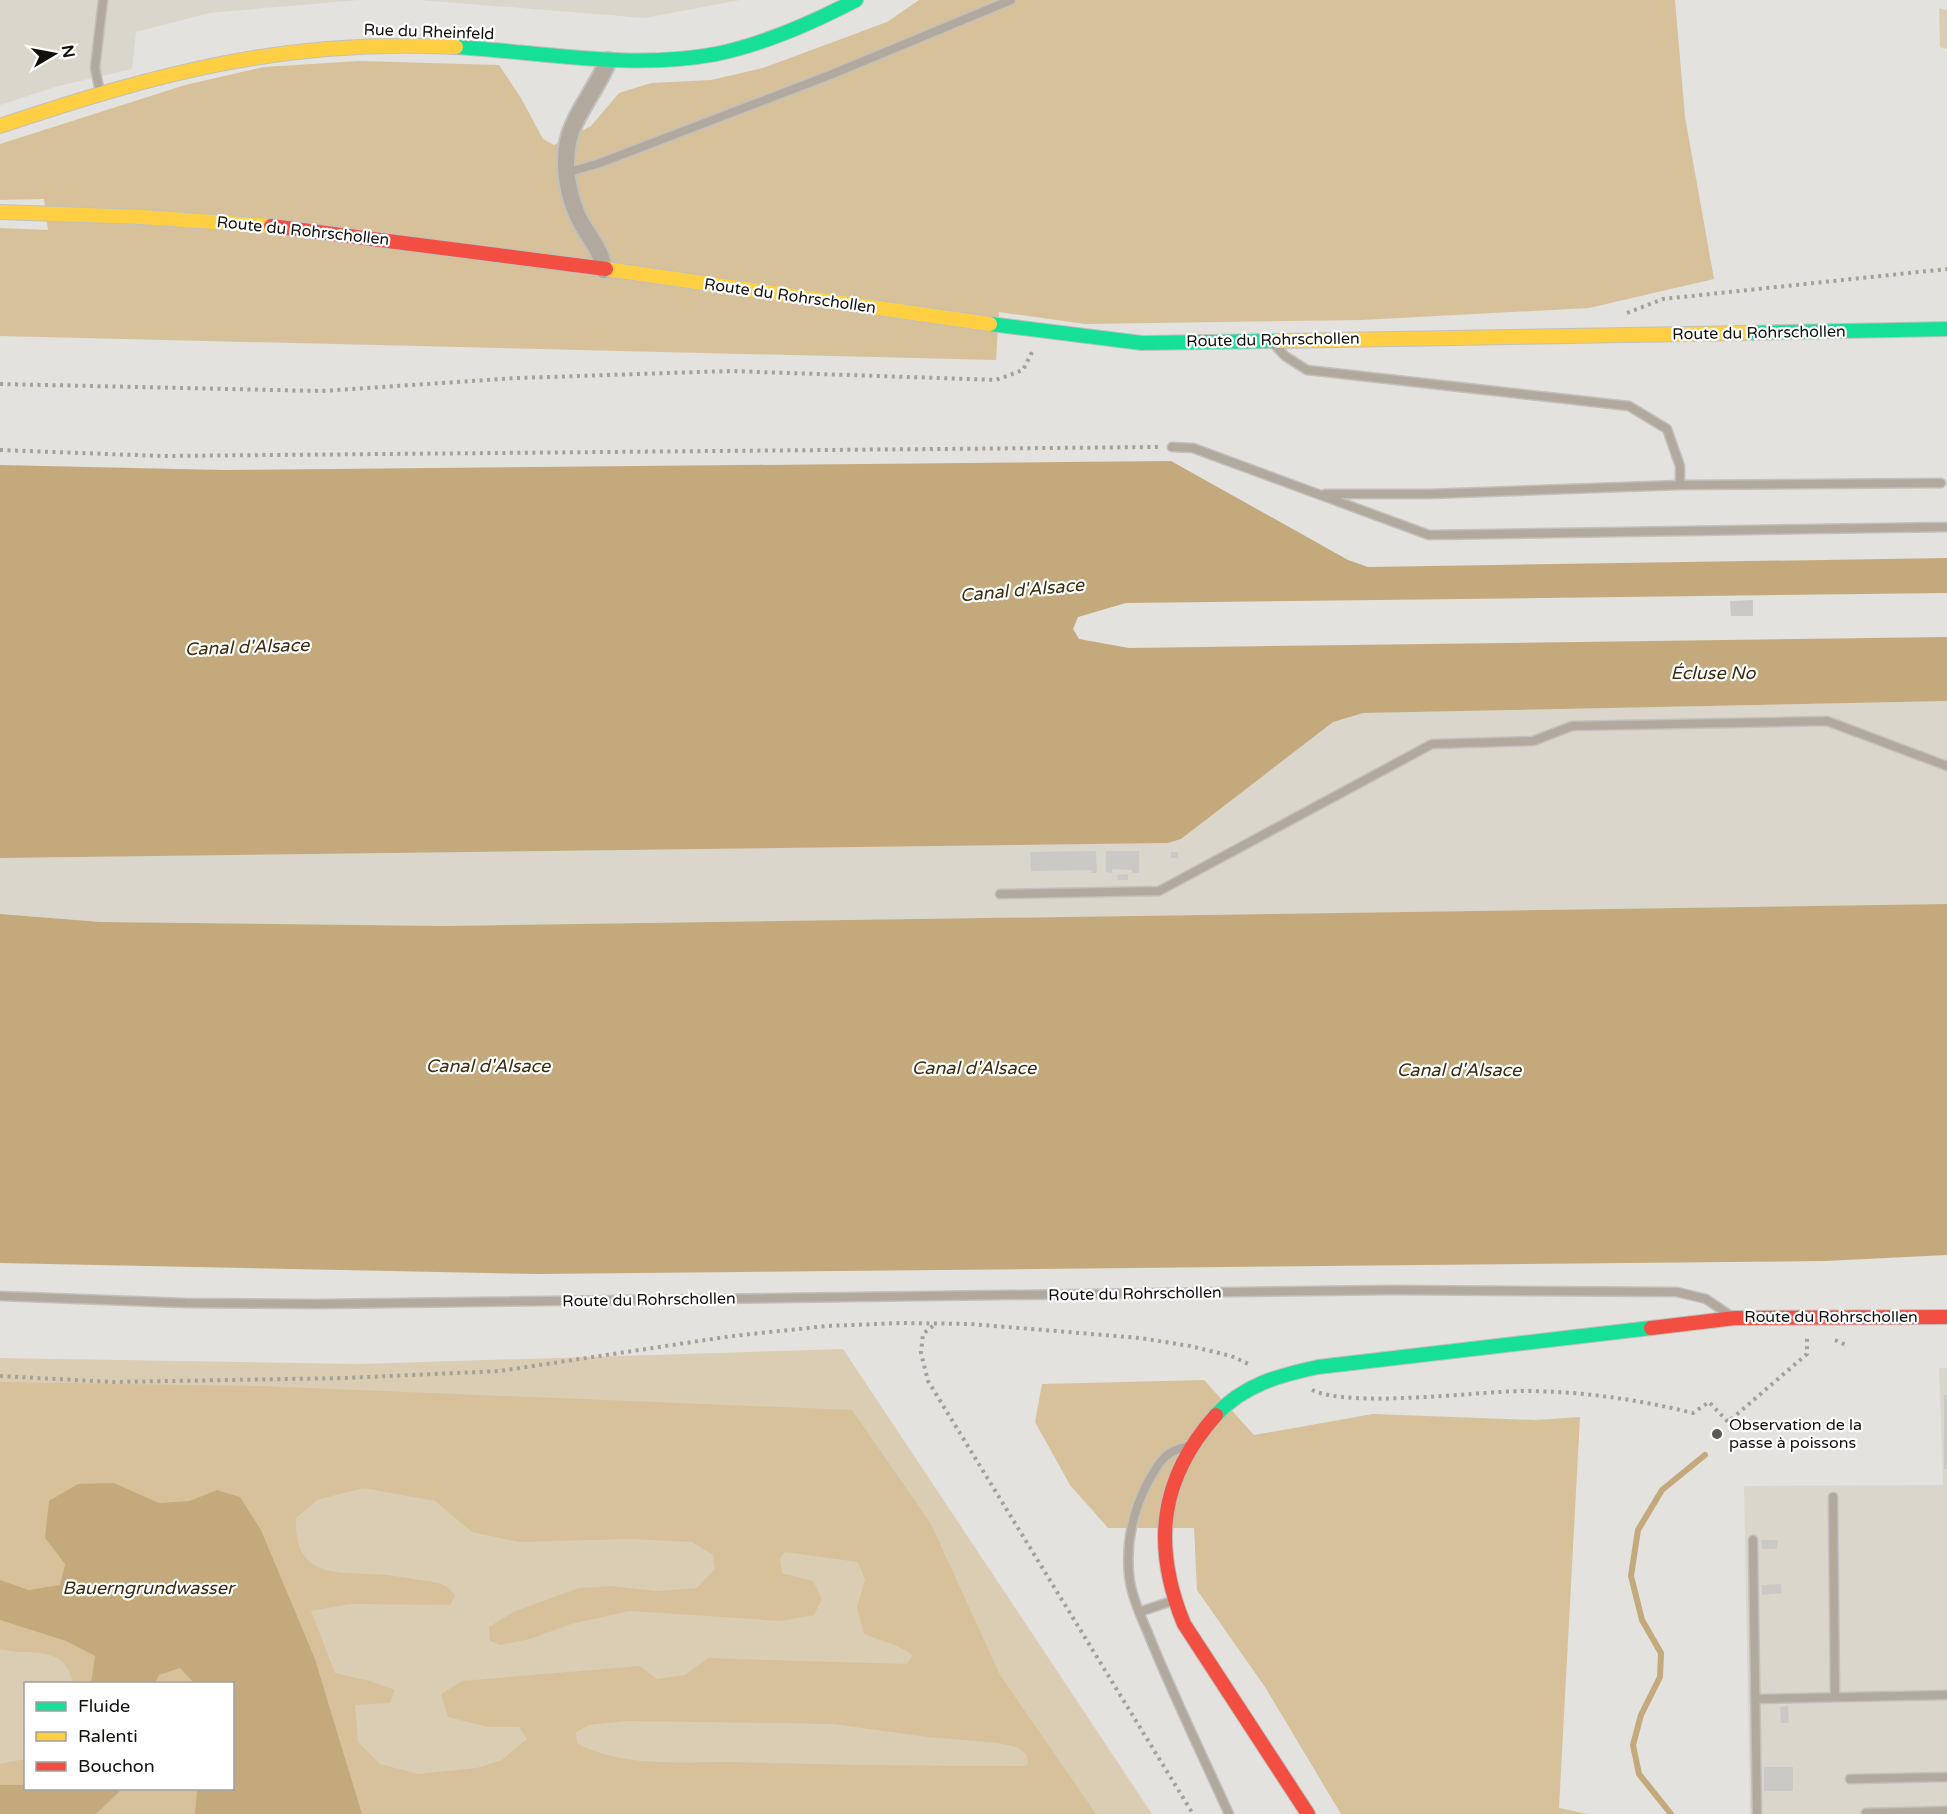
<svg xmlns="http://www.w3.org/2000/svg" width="1947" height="1814" viewBox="0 0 1947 1814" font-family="'Varela Round',sans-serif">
  <rect width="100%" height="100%" fill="#e4e2de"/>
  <!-- built -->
  <path fill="#dbd6cc" d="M0,0H359L209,13L136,32L132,69L58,86L0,105Z
    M419,0H740L645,18Z
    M1947,701V904L444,926L101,922L0,914V858L1168,843L1181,839L1333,721L1363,713Z
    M1939,1368H1947V1814H1750L1744,1486L1943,1485Z"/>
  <!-- green -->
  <path fill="#dbcdb3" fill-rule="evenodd" d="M1939,8L1947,10V49L1940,47Z
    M843,1349L1152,1814H0V1358L359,1364ZM26,1684H232V1788H26Z"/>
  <!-- forest -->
  <path fill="#d6c19b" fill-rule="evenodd" d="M919,0H1675L1685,117L1714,279L1589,308L1361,320L1085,324L999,312L996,360L0,336V228L48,230L44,199L0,200V144L185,85L264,67L359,61L499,65L521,98L543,139L554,145L591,126L619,93L651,83L711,80L763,68L887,22Z
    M1204,1380L1254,1435L1373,1414L1536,1420L1580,1417L1559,1808L1588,1814H1341L1265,1687L1197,1590L1194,1528H1108L1070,1485L1035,1422L1042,1384Z
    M0,1382L260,1386L852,1410L931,1524L1000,1675L1096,1814H362L315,1659L261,1530L240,1497L217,1490L188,1501L159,1503L114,1483L45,1538L65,1564L60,1586L29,1590L0,1580ZM363,1488L435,1501L472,1532L519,1542L630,1539L692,1542L713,1555L715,1569L697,1588L658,1591L610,1586L579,1588L513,1612L489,1627L490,1641L500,1645L530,1639L571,1624L630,1611L781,1621L814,1615L822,1599L813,1581L782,1573L780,1558L785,1552L858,1562L865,1580L857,1607L864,1634L897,1646L913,1655L907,1664L708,1658L685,1675L657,1679L640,1666L462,1681L441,1694L448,1717L488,1727H519L527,1739L502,1760L477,1768L418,1774L380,1764L358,1742L355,1705L390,1703L395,1690L370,1681L335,1673L311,1611L350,1604L450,1605L455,1595C445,1582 435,1582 419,1580C408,1578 398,1576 387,1575C340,1571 294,1582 296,1518L317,1500ZM626,1721L833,1724L928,1737L998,1743L1017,1747L1026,1754L1028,1764L1025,1766C930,1766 834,1765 738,1762C687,1761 624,1769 577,1743L576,1732L589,1725Z
    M0,1620L66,1641L95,1656L91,1683H73C65,1643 31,1657 0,1649Z
    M180,1668L194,1683L155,1684L159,1675Z
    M25,1759V1785H0V1764Z
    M122,1789H197L195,1814H96Z"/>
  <!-- water -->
  <path fill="#c3a97b" d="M1171,461L1348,560L1368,567L1947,558V593L1126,603L1078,617L1073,629L1079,639L1129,648L1947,637V701L1363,713L1333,722L1181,839L1168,843L0,858V465L223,470Z
    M1947,904V1255L1825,1261L538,1274L0,1263V914L101,922L444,926Z
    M114,1483L159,1503L189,1501L217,1490L240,1497L261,1530L315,1659L362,1814H195L197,1789L232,1788V1684L194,1683L180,1668L159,1675L155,1683H91L95,1656L66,1641L0,1620V1580L29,1590L60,1585L65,1564L45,1538L49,1501L78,1484Z
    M0,1785H25L26,1788L122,1789L96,1814H0Z"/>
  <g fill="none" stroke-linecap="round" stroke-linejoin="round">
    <!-- stream -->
    <path stroke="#c3a97b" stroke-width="6" d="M1671,1814L1639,1774L1633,1745L1641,1715L1660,1677L1661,1653L1642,1620L1631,1576L1638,1530L1662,1490L1705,1455"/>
  </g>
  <!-- building -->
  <path fill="#cbc9c6" d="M1753,600V616H1731L1730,601Z
    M1096,851L1097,873H1091L1092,870L1031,871L1030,852Z
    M1106,851H1139V873H1132V870L1112,869V873L1106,872Z
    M1171,852H1178V858H1171Z
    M1128,874V880H1118L1117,875Z
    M1944,1395H1947V1469H1944Z
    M1761,1540H1778L1777,1549H1762Z
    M1781,1584L1782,1593L1762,1595V1585Z
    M1788,1706L1789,1723H1781L1780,1707Z
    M1764,1767H1793V1791H1764Z"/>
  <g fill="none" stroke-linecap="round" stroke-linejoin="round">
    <!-- lane casing -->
    <g stroke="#c2c0bd" stroke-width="11">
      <path id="lane" d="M100,92L95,68L103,0
        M566,173L600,163L830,75L1011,0
        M1275,345L1285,356L1307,370L1629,406L1667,429L1680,466V485
        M1172,447L1193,448L1429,535L1947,527
        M1325,494H1429L1680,485L1941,483
        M1000,894L1159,891L1432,744L1533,741L1572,726L1827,721L1947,766
        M0,1296L185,1303L317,1304L1392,1290L1677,1292L1706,1299L1728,1314
        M1186,1447C1163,1452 1159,1463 1148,1482C1133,1510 1126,1543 1129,1574C1131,1598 1144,1622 1152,1643C1176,1701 1203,1757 1229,1814
        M1833,1497L1835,1697
        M1753,1540L1757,1814
        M1139,1612L1172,1601
        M1756,1699L1947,1695
        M1850,1779L1947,1777
        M1866,1813L1947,1811"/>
    </g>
    <!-- street casing -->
    <g stroke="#c2c0bd" stroke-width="20">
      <path id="street" d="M604,270C602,248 584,233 576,212C565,185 561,149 575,122C585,101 599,83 608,61"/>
    </g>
    <!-- fast casing -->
    <g stroke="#c2c0bd" stroke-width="16">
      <path id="fast" d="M456,47C541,52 631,70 716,54C765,44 812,23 856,0
        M990,324L1142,343L1278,341
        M1745,333L1947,329
        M1216,1415C1243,1385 1280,1375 1318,1367L1651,1328"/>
    </g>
    <!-- slow casing -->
    <g stroke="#c2c0bd" stroke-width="16">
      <path id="slow" d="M0,126C158,73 287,38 456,47
        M0,212L142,217L271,226
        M606,269L990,324
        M1278,341L1745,333"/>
    </g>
    <!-- jam casing -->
    <g stroke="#c2c0bd" stroke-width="16">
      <path id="jam" d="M271,226L606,269
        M1651,1328L1735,1318L1947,1317
        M1216,1415C1159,1479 1152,1546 1184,1624L1308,1814"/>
    </g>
    <!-- path -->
    <path stroke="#a6a197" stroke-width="4" stroke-dasharray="3 4.5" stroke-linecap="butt" d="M1627,313L1663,299L1947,269
      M0,384L321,391L517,378L731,371L996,380L1023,370L1033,350
      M0,450L162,456L1160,447
      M933,1326L923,1334L921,1353L928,1381L1193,1814
      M1835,1340L1848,1346
      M0,1376L113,1382L346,1378L500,1371L732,1336L827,1326L901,1323L971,1324L1140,1338L1190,1346L1231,1356L1251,1365
      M1312,1390C1350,1408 1473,1392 1521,1391C1580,1391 1636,1399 1693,1413L1709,1402L1728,1422L1807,1354V1337"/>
    <!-- lane -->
    <use href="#lane" stroke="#b1a99d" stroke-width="8"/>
    <!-- street -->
    <use href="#street" stroke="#b1a99d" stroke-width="16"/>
    <!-- fast -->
    <use href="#fast" stroke="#16e098" stroke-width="14"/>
    <!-- slow -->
    <use href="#slow" stroke="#ffcf43" stroke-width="14"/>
    <!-- jam -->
    <use href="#jam" stroke="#f24e42" stroke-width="14"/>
  </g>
  <!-- markers -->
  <circle fill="#5c5a56" stroke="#fff" stroke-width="2" cx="1717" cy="1434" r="6"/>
  <g text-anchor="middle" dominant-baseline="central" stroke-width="4.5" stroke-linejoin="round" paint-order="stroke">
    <!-- street labels -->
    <g font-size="16" fill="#12100d" stroke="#fff">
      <text transform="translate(429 32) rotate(2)">Rue du Rheinfeld</text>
      <text transform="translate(303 231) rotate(6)">Route du Rohrschollen</text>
      <text transform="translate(790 296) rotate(8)">Route du Rohrschollen</text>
      <text transform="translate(1759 333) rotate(-1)">Route du Rohrschollen</text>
      <text transform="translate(1273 340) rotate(-1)">Route du Rohrschollen</text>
      <text transform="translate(1135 1294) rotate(-1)">Route du Rohrschollen</text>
      <text transform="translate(649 1300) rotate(-1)">Route du Rohrschollen</text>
      <text x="1831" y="1317">Route du Rohrschollen</text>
    </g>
    <!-- poi labels -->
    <g font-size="16" fill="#12100d" stroke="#fff" text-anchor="start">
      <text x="1729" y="1425">Observation de la<tspan x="1729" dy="18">passe à poissons</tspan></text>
    </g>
    <!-- water labels -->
    <g font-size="18" font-style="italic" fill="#3c2c0f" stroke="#fff">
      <text transform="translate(1022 590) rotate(-5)">Canal d'Alsace</text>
      <text transform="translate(247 647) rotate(-2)">Canal d'Alsace</text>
      <text x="1713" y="673">Écluse No</text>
      <text x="488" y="1066">Canal d'Alsace</text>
      <text x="974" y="1068">Canal d'Alsace</text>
      <text x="1459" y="1070">Canal d'Alsace</text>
      <text x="148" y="1588">Bauerngrundwasser</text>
    </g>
  </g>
  <!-- legend -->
  <rect x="24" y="1682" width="210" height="108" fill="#ffffff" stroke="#a09f9e" stroke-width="1.5"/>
  <rect x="36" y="1702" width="30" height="9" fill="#16e098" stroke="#a09f9e" stroke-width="1.5"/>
  <text x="78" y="1712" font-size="18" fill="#12100d">Fluide</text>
  <rect x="36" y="1732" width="30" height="9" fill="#ffcf43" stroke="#a09f9e" stroke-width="1.5"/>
  <text x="78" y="1742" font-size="18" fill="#12100d">Ralenti</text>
  <rect x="36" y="1762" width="30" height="9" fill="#f24e42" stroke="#a09f9e" stroke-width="1.5"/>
  <text x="78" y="1772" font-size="18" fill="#12100d">Bouchon</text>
  <!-- north arrow -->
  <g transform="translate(54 54) rotate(80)" stroke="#ffffff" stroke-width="4.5" paint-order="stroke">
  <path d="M0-4.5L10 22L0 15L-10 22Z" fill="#12100d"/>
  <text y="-9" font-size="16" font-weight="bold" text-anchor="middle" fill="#12100d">N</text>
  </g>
</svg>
